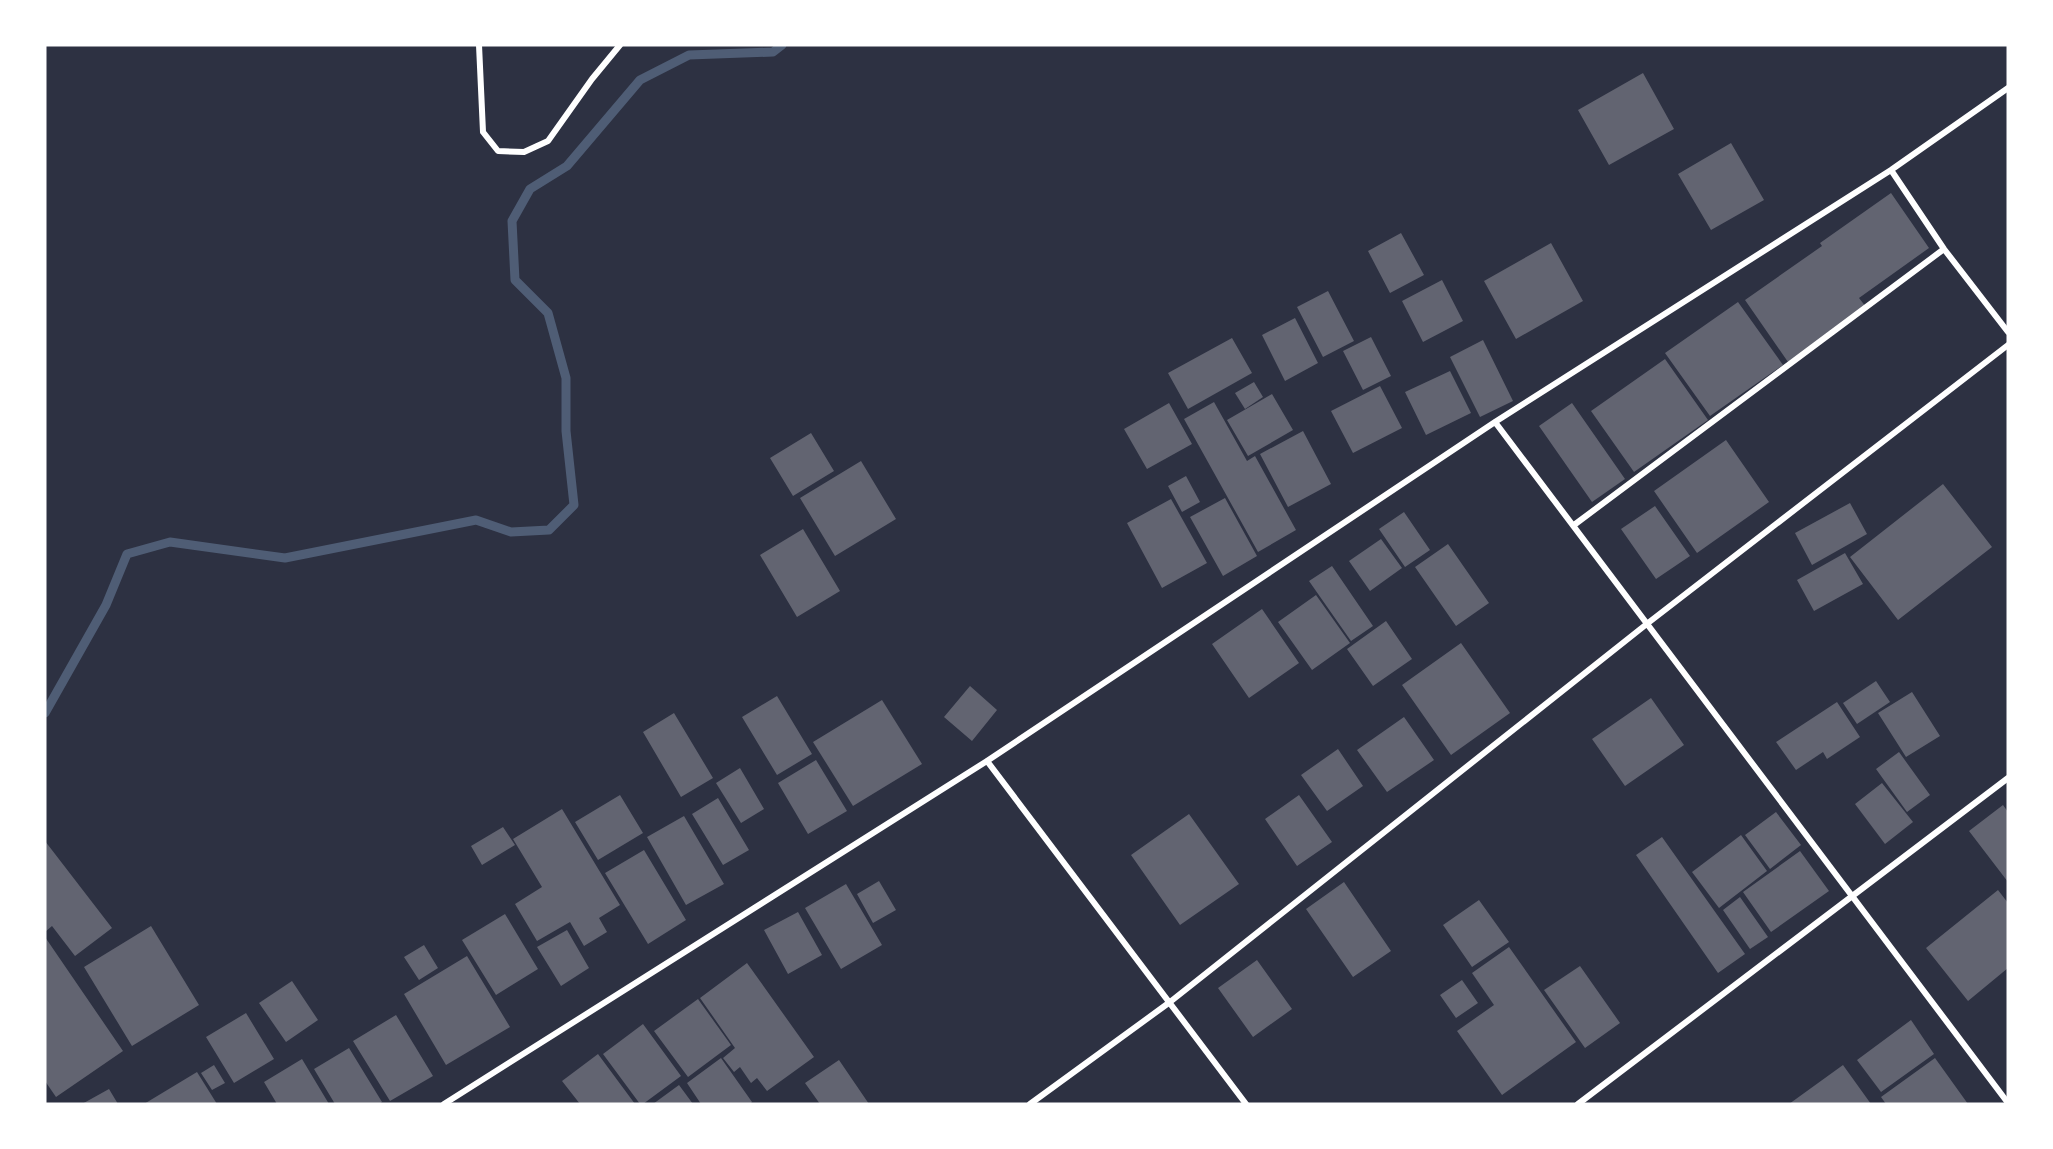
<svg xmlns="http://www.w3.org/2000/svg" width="2053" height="1149" viewBox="0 0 2053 1149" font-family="'Roboto Condensed',sans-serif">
  <rect width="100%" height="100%" fill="#2d3142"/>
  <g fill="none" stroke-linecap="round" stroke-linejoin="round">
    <!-- stream -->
    <path stroke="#4f5d75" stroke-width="9" d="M45,713L106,605L127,554L170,542L285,558L476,520L511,532L549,530L574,505L566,431V378L548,313L515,280L512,221L530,189L567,166L640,80L689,55L773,52L782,45"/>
  </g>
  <!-- building -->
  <path fill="#626471" d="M1643,73L1674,129L1609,165L1578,110Z
    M1731,143L1764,200L1711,230L1678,174Z
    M1891,193L1929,248L1859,298L1866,307L1788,362L1745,300L1822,246L1820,243Z
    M1401,233L1424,275L1390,293L1368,251Z
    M1551,243L1583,301L1516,339L1484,281Z
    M1442,280L1463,321L1423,342L1402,301Z
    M1328,291L1354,341L1323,357L1297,307Z
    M1738,302L1783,365L1710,416L1665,353Z
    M1295,318L1318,363L1285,381L1262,335Z
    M1371,337L1391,376L1363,390L1343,351Z
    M1232,338L1252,373L1188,409L1168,373Z
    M1483,340L1513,401L1480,417L1450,357Z
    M1665,359L1708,420L1634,472L1591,411Z
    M1450,371L1471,413L1426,435L1405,392Z
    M1254,382L1263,397L1245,409L1235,393Z
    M1380,386L1402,428L1353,453L1331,411Z
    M1272,394L1293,430L1248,456L1227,420Z
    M1214,402L1247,461L1255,456L1296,530L1258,552L1184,419Z
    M1169,403L1192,444L1147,469L1124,429Z
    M1572,403L1625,479L1592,502L1539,426Z
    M1303,431L1331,484L1288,507L1260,454Z
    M811,433L834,471L793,496L770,458Z
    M1726,440L1769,502L1697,553L1654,491Z
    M861,461L896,519L835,556L800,498Z
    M1186,476L1200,502L1182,512L1168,486Z
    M1943,484L1992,547L1898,620L1850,557Z
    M1225,498L1257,556L1223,576L1190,517Z
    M1171,499L1207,563L1162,588L1127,523Z
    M1850,503L1867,534L1812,565L1795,533Z
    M1655,506L1690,556L1656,579L1621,529Z
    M1404,512L1430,550L1405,567L1379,529Z
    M803,529L840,591L797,617L760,555Z
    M1381,539L1402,568L1370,591L1349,561Z
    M1448,544L1489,603L1456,626L1415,567Z
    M1845,553L1863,584L1814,611L1797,580Z
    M1332,566L1373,626L1351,641L1309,581Z
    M1316,595L1350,643L1312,670L1278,622Z
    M1262,609L1299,663L1249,698L1212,644Z
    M1386,621L1412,659L1373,686L1347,649Z
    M1461,643L1510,713L1451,755L1402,685Z
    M1876,681L1890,702L1857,724L1843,703Z
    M970,686L997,710L972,741L944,717Z
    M1912,692L1940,736L1906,757L1878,713Z
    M777,696L812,754L777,775L742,717Z
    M1651,698L1684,745L1625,786L1592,739Z
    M882,700L922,764L853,806L813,742Z
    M1837,702L1860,737L1827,759L1823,752L1796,770L1776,742Z
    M674,713L713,778L681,797L643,732Z
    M1404,717L1434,760L1387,792L1357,750Z
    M1338,749L1363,786L1327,811L1301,775Z
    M1899,752L1930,795L1907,812L1876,769Z
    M816,760L847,811L808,834L778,783Z
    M740,768L764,809L741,823L716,783Z
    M1882,783L1913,822L1885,844L1855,804Z
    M620,795L643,833L598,860L575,822Z
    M1299,795L1332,842L1297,866L1265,819Z
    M718,798L749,850L723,865L692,814Z
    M2003,805L2008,812V882L1969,831Z
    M562,809L620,905L599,918L607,932L584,946L570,922L537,941L515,904L542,887L513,839Z
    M1776,812L1801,845L1770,869L1745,835Z
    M1189,814L1239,884L1180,925L1131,855Z
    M684,816L724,884L686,905L647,837Z
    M503,827L515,845L482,865L471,846Z
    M1741,835L1767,871L1719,908L1692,872Z
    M1662,837L1745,954L1718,973L1636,855Z
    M45,841L112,928L75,956L52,926L45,932Z
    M644,850L686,920L648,944L605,873Z
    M1800,851L1829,891L1771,932L1743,892Z
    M879,881L896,910L873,923L857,894Z
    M1344,882L1391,951L1353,977L1306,909Z
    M846,884L882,945L841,969L805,908Z
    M1998,890L2008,903V968L1968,1001L1926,948Z
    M1740,897L1768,937L1750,949L1723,910Z
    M1479,900L1509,942L1472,967L1443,925Z
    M798,912L822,955L788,974L764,930Z
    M505,914L538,969L496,995L462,940Z
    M151,926L199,1005L132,1046L84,967Z
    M567,930L589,968L561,986L537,947Z
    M45,937L123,1051L56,1097L45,1081Z
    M424,945L438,968L419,980L404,957Z
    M1509,947L1576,1042L1502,1095L1457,1031L1494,1005L1472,973Z
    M467,956L510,1027L446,1065L404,994Z
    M1257,960L1292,1009L1253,1037L1218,988Z
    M747,963L814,1057L767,1091L757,1078L751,1083L740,1067L734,1072L723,1058L735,1048L700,998Z
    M1580,966L1620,1023L1585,1048L1544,990Z
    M1462,980L1478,1003L1456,1018L1440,995Z
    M292,981L318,1020L286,1042L259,1003Z
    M698,999L731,1045L688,1077L654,1031Z
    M246,1013L274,1059L234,1083L206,1037Z
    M396,1015L433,1076L390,1101L353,1041Z
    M1911,1020L1934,1054L1881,1092L1857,1060Z
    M643,1024L681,1076L643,1104H640L603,1054Z
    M349,1048L382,1102L379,1104H335L314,1069Z
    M598,1054L635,1104H580L562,1081Z
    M721,1058L752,1102L750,1104H701L687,1083Z
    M1935,1058L1968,1104H1886L1881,1097Z
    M302,1059L329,1104H277L264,1082Z
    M839,1060L869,1104H820L805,1083Z
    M214,1065L225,1083L212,1090L201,1073Z
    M1843,1065L1871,1104H1789Z
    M197,1072L217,1104H144Z
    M679,1085L693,1104H653Z
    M109,1089L118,1104H82Z"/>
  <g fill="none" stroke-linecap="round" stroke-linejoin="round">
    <!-- minor -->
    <path stroke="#fff" stroke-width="6" d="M479,45L483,132L498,151L524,152L548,141L592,79L620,45
      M1891,170L1944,249L2008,332
      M1495,422L2008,1103
      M1574,525L1944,249
      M987,761L1246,1104
      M444,1104L987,761L1495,422L1891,170L2008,88
      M1030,1104L1170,1002L1648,623L2008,345
      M1578,1104L2008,778"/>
  </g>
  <!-- border -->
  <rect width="2053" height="1149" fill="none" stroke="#ffffff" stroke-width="93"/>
</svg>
